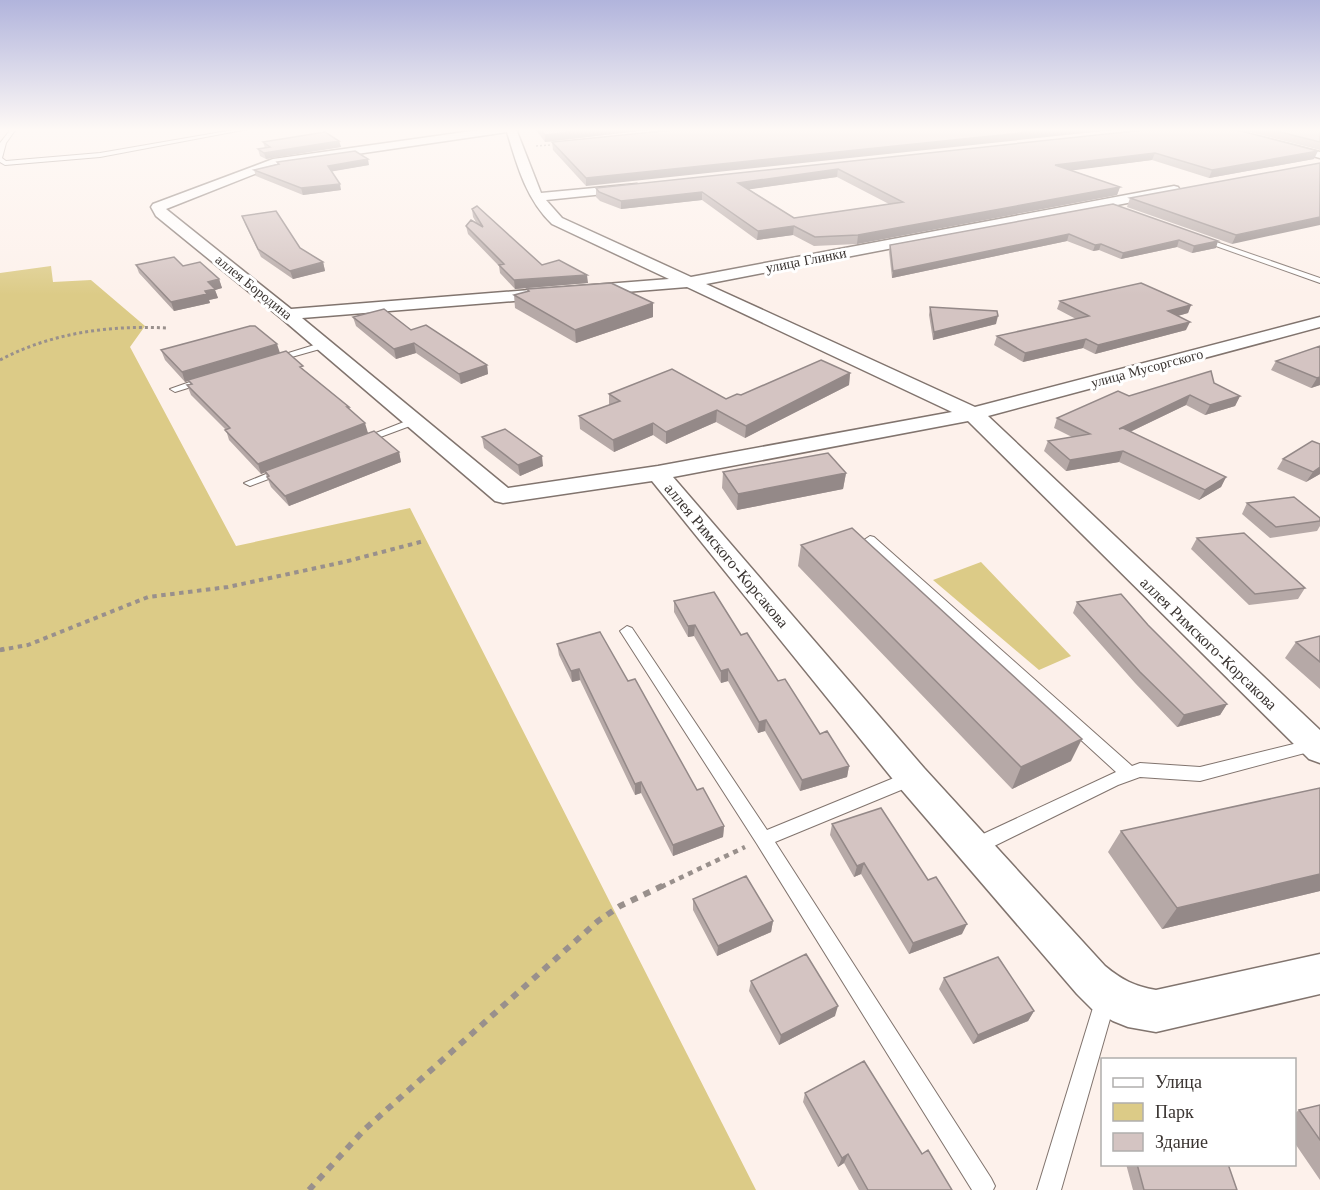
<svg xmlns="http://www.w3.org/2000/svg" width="1320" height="1190" viewBox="0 0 1320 1190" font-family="'Libre Baskerville',serif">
  <rect width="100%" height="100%" fill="#fdf1eb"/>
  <!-- green -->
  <path fill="#dccb87" d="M51,266L53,282L91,280L145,326L130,347L236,546L410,508L756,1190H0V273Z
    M981,562L1071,656L1039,670L933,580Z"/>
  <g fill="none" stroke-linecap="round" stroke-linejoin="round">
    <!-- service casing -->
    <g stroke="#81746e" stroke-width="2">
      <path id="service" d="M11,129H16L6,143L2,158L6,161L100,153L239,129H248L100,157L5,165L0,162V143Z
        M1199,236L1320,278V283L1199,240Z
        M324,342L329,345L327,347L274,362L269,359Z
        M204,377L209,380L207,382L175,392L170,389Z
        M414,418L419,421L418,423L367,442H359L358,440Z
        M283,467L289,470L287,472L250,486L244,483Z
        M870,536L874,537L1132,766L1140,763L1200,767L1314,739L1320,741V749L1200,781L1140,777L1118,785L980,853L974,855L968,853L965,847L968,841L1116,772L866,543L864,540Z
        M627,626L632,628L767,830L906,773L912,771L918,773L920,778L918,783L775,842L991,1178L995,1186L993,1190H972L757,844L622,634L620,631Z
        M1106,988L1113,991L1116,998L1061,1190H1037L1096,998L1099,991Z"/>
    </g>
    <!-- minor casing -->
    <g stroke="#81746e" stroke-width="3">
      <path id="minor" d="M486,129H516L541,193L637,184L639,187L637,190L633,191L546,200L562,218L691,277L1174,186L1178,187L1180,190L1178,193L1174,194L706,284L975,407L1320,317V327L988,416L1320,730V763L1309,759L968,421L673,477L924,768L1105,966C1122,980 1134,986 1156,990L1320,954V994L1156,1032L1128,1027L1113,1021L1092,1009L1077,994L900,788L652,481L503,503L495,501L281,318L156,216L151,207L153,204L273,159ZM507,132C517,165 526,199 552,224L669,279L291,309L166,209L275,166ZM687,287L952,412L658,466L508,488L302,318Z
        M1214,129H1230L1320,152V158Z"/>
    </g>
    <!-- path-far4 -->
    <path stroke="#99908c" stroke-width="1.5" stroke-dasharray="2 2" stroke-linecap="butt" d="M536,146L550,145"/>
    <!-- path-far3 -->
    <path stroke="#99908c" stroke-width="3" stroke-dasharray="3 3" stroke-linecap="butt" d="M0,360C51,333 109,325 166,328"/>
    <!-- path-far2 -->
    <path stroke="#99908c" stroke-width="4" stroke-dasharray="4.5 4.5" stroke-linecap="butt" d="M0,650L28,645L148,597L228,587L344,562L424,541"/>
    <!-- path-far1 -->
    <path stroke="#99908c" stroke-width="4.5" stroke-dasharray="5 5" stroke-linecap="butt" d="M0,650L4,649
      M661,887L745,847"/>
    <!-- path -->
    <path stroke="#99908c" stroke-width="6" stroke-dasharray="7 7" stroke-linecap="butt" d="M309,1190L364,1130L598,921L620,906L664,885"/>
    <!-- service -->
    <use href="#service" fill="#fff" fill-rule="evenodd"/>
    <!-- minor -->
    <use href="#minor" fill="#fff" fill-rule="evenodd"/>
  </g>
  <!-- wall -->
  <path fill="#b6a9a7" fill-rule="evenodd" d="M535,129H656L545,142Z
    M682,129L586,186L553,150L552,142Z
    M1154,129L1314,159L1209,178L1152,160L1071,170L1120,187L1117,195L857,244L814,246L793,235L757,240L702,200L621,209L600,201L596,197V188ZM837,177L889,204L794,218L749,189Z
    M1237,129H1320V150Z
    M339,141L341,147L266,159L260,156L258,149L265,148L263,142Z
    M277,162L369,165L332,171L341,190L303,195L256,176L254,170L277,164Z
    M1320,163L1232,244L1127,207L1130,198Z
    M1113,204L1216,248L1192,253L1177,247L1121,259L1099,250L1093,251L1067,241L892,278L889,252L890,245Z
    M472,209L542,265L588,283L515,289L500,273L499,266L468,234L466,226L477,224L473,217Z
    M242,216L300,248L323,262L325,271L293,279L261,257L245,224Z
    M136,265L183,266L219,279L222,288L215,290L218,298L209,300L210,303L174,311L139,273Z
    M527,289L653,317L576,343L515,308L514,295L527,292Z
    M1060,301L1191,305L1188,313L1177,316L1186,330L1095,354L1083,348L1023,362L994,345L997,336L1076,319L1057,309Z
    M930,307L996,324L933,340L929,315Z
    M353,317L411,330L487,365L488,374L461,384L416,353L396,359L356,326Z
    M1320,346V385L1311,388L1271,370L1276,361Z
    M161,350L280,353L304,370L349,407L350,410L368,433L399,452L401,462L289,506L271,487L265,472L261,474L229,440L226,430L191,395L187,385L190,384L189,381L185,382L165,360Z
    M850,373L849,385L745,438L716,422L666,444L653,435L614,452L580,429L579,416L609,405V394L726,399L741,395Z
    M1214,383L1240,396L1235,406L1205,415L1186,405L1130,432L1226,477L1221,487L1199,500L1119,462L1066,471L1044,451L1048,441L1072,437L1054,428L1057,418L1129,396Z
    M482,437L543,466L520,476L484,448Z
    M1283,459L1320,474L1306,482L1277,469Z
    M723,472L846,473L843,489L737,510L722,488Z
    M1247,503L1320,518V526L1317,531L1270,538L1242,514Z
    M1197,538L1305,588L1298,599L1249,605L1191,549Z
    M801,545L1071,761L1012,789L798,566Z
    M674,601L741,635L820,734L849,766L847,777L800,791L765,731L758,733L728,681L721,683L694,636L688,637L674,612Z
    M1077,602L1148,625L1227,704L1220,715L1177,727L1135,683L1073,613Z
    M1320,636V689L1285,658L1296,642Z
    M557,644L628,681L697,790L724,826L723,837L673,856L641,793L635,795L580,680L572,682L559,655Z
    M1320,788V891L1162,929L1108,852L1121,831Z
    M832,824L928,880L962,934L909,954L861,874L854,877L830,835Z
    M693,899L773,921L771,932L717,956L693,910Z
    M944,978L1034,1011L1028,1021L973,1044L939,989Z
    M751,981L835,1016L779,1045L749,991Z
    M805,1093L922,1154L952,1190H859L844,1163L838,1167L803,1102Z
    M1320,1105V1180L1294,1142V1114L1299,1110Z
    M1126,1164H1228L1237,1190H1133Z"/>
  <!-- shaded-wall -->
  <path fill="#948988" d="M596,129H656L545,142V135Z
    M1058,129H1123L586,186V178Z
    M339,141L341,147L266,159L264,153Z
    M1318,151L1314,159L1209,178L1212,170Z
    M1155,153L1152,160L1053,173L1055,165Z
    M368,159L369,165L329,172L328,166Z
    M838,169L837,177L738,191V183Z
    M340,184L341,190L303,195L301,188Z
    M1120,187L1117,195L857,244L858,235Z
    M702,192V200L621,209V201Z
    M1320,217V225L1232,244L1236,235Z
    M794,226L793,235L757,240L758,231Z
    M1069,234L1067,241L892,278L893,271Z
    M1179,240L1177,247L1121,259L1123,253Z
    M1218,241L1216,248L1192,253L1194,246Z
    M1101,244L1099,250L1093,251L1095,245Z
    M323,262L325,271L293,279L290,271Z
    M587,275L588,283L515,289L514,280Z
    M219,279L222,288L215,290L218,298L209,300L210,303L174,311L171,302L205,291L208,282Z
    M653,303V317L576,343L575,330Z
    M1191,305L1188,313L1164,320L1168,311Z
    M998,316L996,324L933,340L934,332Z
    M1190,322L1186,330L1095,354L1098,345Z
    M1086,339L1083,348L1023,362L1025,353Z
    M414,343L416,353L396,359L394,349Z
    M277,344L280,353L185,382L182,372Z
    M487,365L488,374L461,384L459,374Z
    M850,373L849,385L745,438L746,426Z
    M1320,377V385L1311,388L1317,378Z
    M1190,395L1186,405L1115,439L1119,429Z
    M1240,396L1235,406L1205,415L1210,405Z
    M717,410L716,422L666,444V432Z
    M365,423L368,433L261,474L258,464Z
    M653,423V435L614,452L613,440Z
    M1123,451L1119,462L1066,471L1070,460Z
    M399,452L401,462L289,506L285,496Z
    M542,456L543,466L520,476L518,465Z
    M1320,467V474L1306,482L1313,472Z
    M846,473L843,489L737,510L738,494Z
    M1226,477L1221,487L1199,500L1205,490Z
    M695,625L694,636L688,637V626Z
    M579,669L580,680L572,682L571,671Z
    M728,669V681L721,683V671Z
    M1227,704L1220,715L1177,727L1184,715Z
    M766,720L765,731L758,733L759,722Z
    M1082,739L1071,761L1012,789L1021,767Z
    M849,766L847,777L800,791L802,780Z
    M641,782V793L635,795V784Z
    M724,826L723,837L673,856V845Z
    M864,863L861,874L854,877L857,866Z
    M1320,874V891L1162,929L1177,908Z
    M773,921L771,932L717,956L718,946Z
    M967,924L962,934L909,954L913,943Z
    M838,1006L835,1016L779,1045L781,1035Z
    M1034,1011L1028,1021L973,1044L978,1035Z
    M848,1154L844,1163L838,1167L842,1158Z"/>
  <!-- building -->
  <path fill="#d4c4c2" stroke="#948988" stroke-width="1.5" fill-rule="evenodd" d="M540,129H596L545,135Z
    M683,129H1058L586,178L552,142Z
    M1154,129H1233L1318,151L1212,170L1155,153L1055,165L1120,187L858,235L815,237L794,226L758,231L702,192L621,201L599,192L596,188ZM838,169L903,202L794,218L738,183Z
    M1268,129H1320V142Z
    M325,132L339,141L264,153L258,149L270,147L263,142Z
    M355,151L368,159L328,166L340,184L301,188L254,170L279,164L277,162Z
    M1320,163V217L1236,235L1130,198Z
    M1113,204L1218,241L1194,246L1179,240L1123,253L1101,244L1095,245L1069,234L893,271L890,245Z
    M477,206L542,265L559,260L587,275L514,280L499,265L504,264L466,226L471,220L483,227L472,209Z
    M276,211L300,248L323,262L290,271L258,249L242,216Z
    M174,257L183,266L200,262L219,279L208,282L215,289L205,291L207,294L171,302L136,265Z
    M611,283L653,303L575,330L514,295L529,291L527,289Z
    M1141,283L1191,305L1168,311L1190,322L1098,345L1086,339L1025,353L997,336L1089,316L1060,301Z
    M930,307L997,311L998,316L934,332Z
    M384,309L411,330L426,325L487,365L459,374L414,343L394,349L353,317Z
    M250,326H255L277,344L182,372L161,350Z
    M1320,346V377L1317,378L1276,361Z
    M286,351L303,366L300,367L349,407H347L365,423L258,464L225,430L230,428L187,385L192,384L188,380Z
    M821,360L850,373L746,426L717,410L666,432L653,423L613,440L579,416L620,401L609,394L672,369L726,399L737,394L741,395Z
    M1211,371L1214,383L1240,396L1210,405L1190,395L1119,429L1123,428L1226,477L1205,490L1123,451L1070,460L1048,441L1090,434L1057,418L1118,391L1129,396Z
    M505,429L542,456L518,465L482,437Z
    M374,431L399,452L285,496L267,477L269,476L265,471Z
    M1312,441L1320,444V467L1313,472L1283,459Z
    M828,453L846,473L738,494L723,472Z
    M1294,497L1320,518V521L1276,527L1247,503Z
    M852,528L1082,739L1021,767L801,545Z
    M1244,533L1305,588L1255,594L1197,538Z
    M714,592L741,635L747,633L778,681L785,679L820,734L827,731L849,766L802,780L766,720L759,722L728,669L721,671L695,625L688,626L674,601Z
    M1121,594L1148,625L1227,704L1184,715L1140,672L1077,602Z
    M600,632L628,681L635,679L697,790L703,788L724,826L673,845L641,782L635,784L579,669L571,671L557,644Z
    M1320,636V662L1296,642Z
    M1320,788V874L1177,908L1121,831Z
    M881,808L928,880L936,877L967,924L913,943L864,863L857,866L832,824Z
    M746,876L773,921L718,946L693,899Z
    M806,954L838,1006L781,1035L751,981Z
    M998,957L1034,1011L978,1035L944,978Z
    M864,1061L922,1154L928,1150L952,1190H868L848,1154L842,1158L805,1093Z
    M1320,1105V1140L1299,1110Z
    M1137,1164H1228L1237,1190H1144Z"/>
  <!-- sky -->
  <linearGradient id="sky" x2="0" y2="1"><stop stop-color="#b1b4dc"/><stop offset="0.44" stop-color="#fef9f6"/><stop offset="1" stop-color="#fef9f6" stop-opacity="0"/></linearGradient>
  <rect width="1320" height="295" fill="url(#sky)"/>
  <g text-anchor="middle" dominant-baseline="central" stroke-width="6" stroke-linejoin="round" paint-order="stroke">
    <!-- far-street labels -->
    <g font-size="14" fill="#3a3431" stroke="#fff">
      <text transform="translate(806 260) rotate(-11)">улица Глинки</text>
      <text transform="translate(254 287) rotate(39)">аллея Бородина</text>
      <text transform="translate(1147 368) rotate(-15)">улица Мусоргского</text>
    </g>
    <!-- street labels -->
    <g font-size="16" fill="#3a3431" stroke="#fff">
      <text transform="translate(727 555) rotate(50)">аллея Римского-Корсакова</text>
      <text transform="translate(1209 643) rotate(44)">аллея Римского-Корсакова</text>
    </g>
  </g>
  <!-- legend -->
  <rect x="1101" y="1058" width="195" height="108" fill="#ffffff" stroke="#b0aead" stroke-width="1.5"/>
  <rect x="1113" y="1078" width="30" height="9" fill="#ffffff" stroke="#b0aead" stroke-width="1.5"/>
  <text x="1155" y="1088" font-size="18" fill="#3a3431">Улица</text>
  <rect x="1113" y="1103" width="30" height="18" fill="#dccb87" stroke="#b0aead" stroke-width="1.5"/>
  <text x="1155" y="1118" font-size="18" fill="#3a3431">Парк</text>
  <rect x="1113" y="1133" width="30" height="18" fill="#d4c4c2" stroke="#b0aead" stroke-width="1.5"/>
  <text x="1155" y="1148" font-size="18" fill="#3a3431">Здание</text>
</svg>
